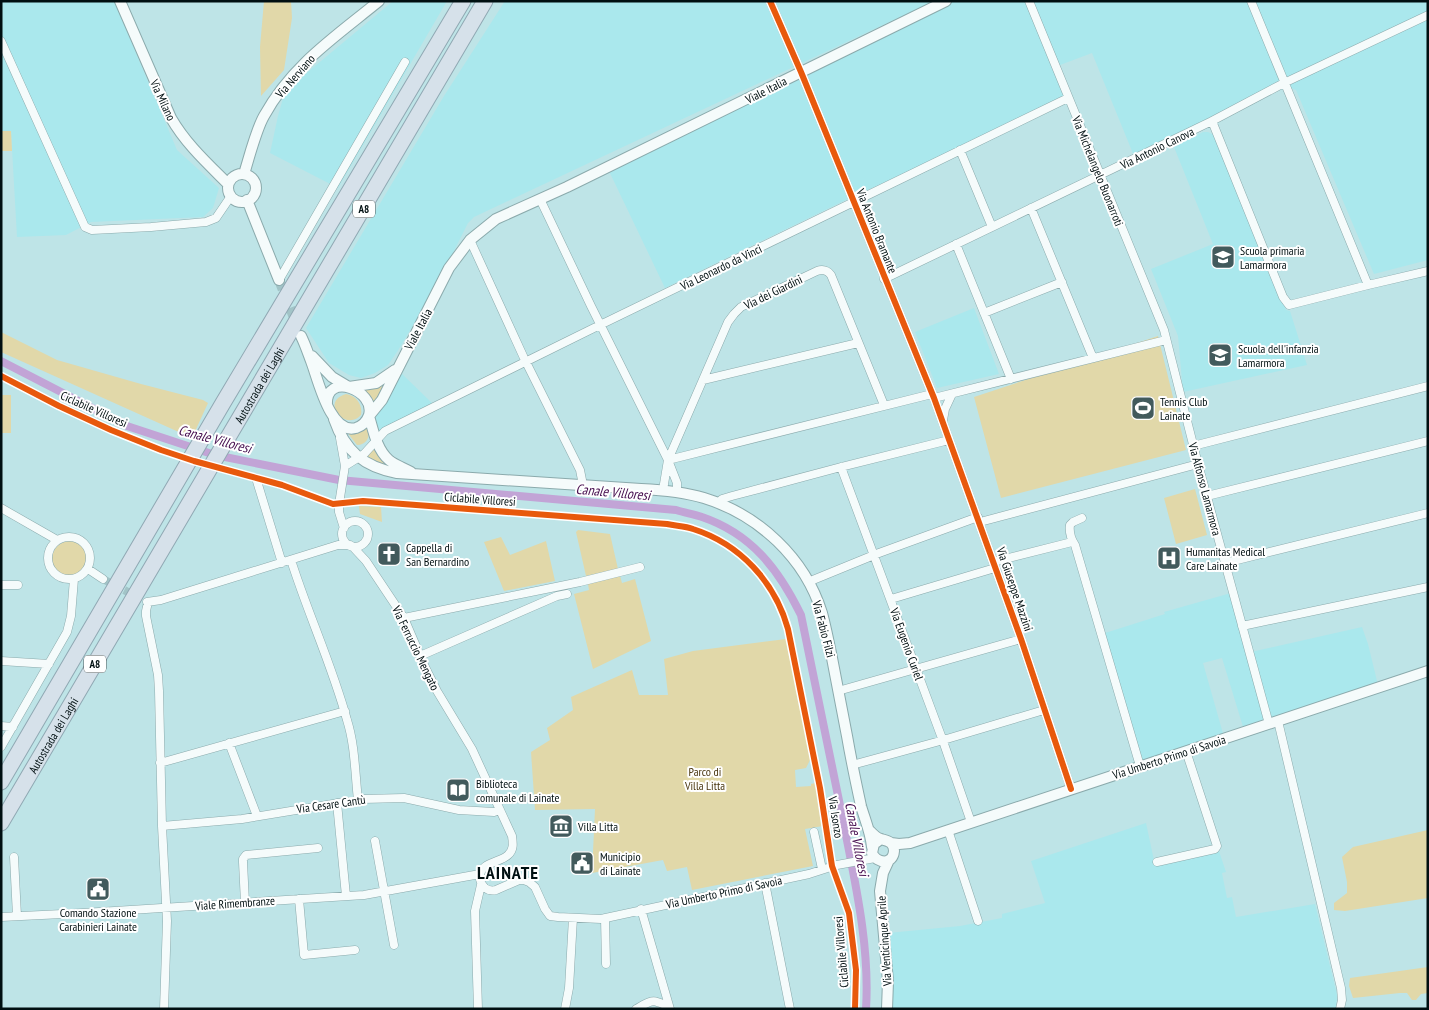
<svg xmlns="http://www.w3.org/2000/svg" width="1429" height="1010" viewBox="0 0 1429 1010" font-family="'PT Sans Narrow',sans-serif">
  <rect width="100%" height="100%" fill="#bee4e7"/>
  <!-- built -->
  <path fill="#aae8ed" d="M1,1H114L177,150L219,188L213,208L203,217L91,222L66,235L17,237L11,131H1Z
    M393,1H447L338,188L270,153L278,116L285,91Z
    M505,1H934L474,217L468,223L435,289L397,352L388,365L375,373L361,378L349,375L329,363L306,328L444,96Z
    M954,1H1428V260L1374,274L1296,90L1278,83L1134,156L1092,53L1052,68L1064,96L960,148L852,197L665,288L608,169Z
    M1203,132H1208L1214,135L1286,310L1290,311L1307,365L1183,392L1178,336L1151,269L1213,244L1174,147Z
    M974,308L999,374L937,388L915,332Z
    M398,370L434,405L376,435L370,418Z
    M1231,593L1267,723L1244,730L1222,658L1203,663L1224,737L1141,765L1102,634L1165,614L1164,612Z
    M1362,627L1368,644L1378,685L1270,722L1251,652Z
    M1146,823L1155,865L1219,851L1226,872L1222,873L1227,898L1232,897L1236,917L1315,904L1337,995L1336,1009H890L888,933L960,926L1002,918V914L1045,903L1031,861Z"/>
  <!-- green -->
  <path fill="#e1d8a9" d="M264,1H291L292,18L284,70L261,96L260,47Z
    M1,131H11L12,151H1Z
    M1,332L57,360L141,384L203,400L208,403L192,438L1,352Z
    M1158,336L1186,450L1001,498L974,397Z
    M387,382L373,408L362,390L379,386Z
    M346,394C356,395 363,405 361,415C346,432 319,402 346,394Z
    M1,395H11V433H1Z
    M368,426C370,435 369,444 357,445L346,431Z
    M376,447L394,469L371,459L367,456Z
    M1195,489L1207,535L1176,544L1164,498Z
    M359,506L381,507L382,522L360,514Z
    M578,530L610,534L618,569L586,576L576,532Z
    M501,537L510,555L546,541L555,581L504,591L484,542Z
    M52 559a18 18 0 1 1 36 0a18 18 0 1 1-36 0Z
    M620,576L622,583L635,579L651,641L593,669L574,594L589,590L588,584Z
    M786,639L811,758L806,768L795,770L796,787L811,786V784L815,783L823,826L805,829L813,866L692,890L687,867L667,871L663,860L592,873L595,809L535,810L531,752L550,740L547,728L573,710L571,697L632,670L639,695H668L664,659L693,651Z
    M1428,830V898L1345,911L1334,910V903L1347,893V882L1342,857L1353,847Z
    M1428,967V993L1421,994L1416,1000H1412L1407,993H1400L1353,998L1349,986L1350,978Z"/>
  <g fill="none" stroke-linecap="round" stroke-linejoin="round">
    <!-- canal -->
    <path stroke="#c2a4d6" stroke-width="8" d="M1,361L127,426L215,455L339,480L676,510C685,513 694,514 702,517C752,534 779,570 801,615C815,683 829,752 843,820C855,882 870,946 866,1009"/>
    <!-- minor-tunnel -->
    <path stroke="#a2c4c7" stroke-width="8" stroke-dasharray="8 4" stroke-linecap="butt" d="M103,579L147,602"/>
    <!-- tertiary-tunnel -->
    <path stroke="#a2c4c7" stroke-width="10" stroke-dasharray="10 5" stroke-linecap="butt" d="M279,280L297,325"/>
    <!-- minor casing -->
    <g stroke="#8baaac" stroke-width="9">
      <path id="minor" d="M770,1L801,72L934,398L1021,639L1071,789
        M1029,1L1164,330L1198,464L1269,724
        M1251,1L1368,285
        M1,41L85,227L92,230L151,227L206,222L216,218L231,196
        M1212,121L1283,297L1289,305L1368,285L1428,271
        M960,150L992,227
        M540,199L591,306L668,460L677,483V492
        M1031,208L1093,358
        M470,240L524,358L580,470L582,480L581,485
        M956,244L1011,379
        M884,279L1212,121L1284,83L1428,15
        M279,280L405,62
        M984,313L1062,282
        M703,380L858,343
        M934,398L1166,340
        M943,420L945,409L952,394
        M340,438L345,466L339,504V512L344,528
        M1193,446L1428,386
        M668,460L932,394
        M345,466L364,454L385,431L600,325L1068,98
        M841,467L943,741L971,822
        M256,478L282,563
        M663,490L668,460L728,322L734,314L741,307L817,271C823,269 827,270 831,275L884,405
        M1207,496L1428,441
        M718,503L722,499L732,496L841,467L949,440
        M1,508L57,540
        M1082,518L1073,522L1070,525C1069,532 1071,539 1075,545L1140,766
        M342 534a13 13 0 1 1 26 0a13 13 0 1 1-26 0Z
        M980,522L1198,464
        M48 558a21 21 0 1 1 42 0a21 21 0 1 1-42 0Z
        M352,546L366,561L404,618L425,667L437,691L472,749L512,836C513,843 514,850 508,855C500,863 479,862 480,878C480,882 482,885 485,888C489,891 492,891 496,890L519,880H524L529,882L535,887L545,909L550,916L558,917L601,919L809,874L837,865L875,858
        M291,560C308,614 332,665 347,720C355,745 355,773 358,800
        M993,562L1072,542
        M1225,563L1428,513
        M88,569L103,579
        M808,582L879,553L978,517
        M1,585H18
        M891,599L995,568
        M147,602L161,600L338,545H350
        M148,602L146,611V616L158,675L159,691L162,826L167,921L164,1009
        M404,618L580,582L640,567
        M1242,626L1428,587
        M420,656L557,596L567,594
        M1,661L49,664
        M838,691L1021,639
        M1278,721L1341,988L1342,1000L1340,1009
        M1,726L13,727
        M229,743L257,816
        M1,747L67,632L71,616L74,579
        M160,763L345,711
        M852,765L940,741L1044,710
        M337,803L346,896
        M162,826L242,819L363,799L404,798L459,810L494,812L500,810
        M948,830L978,921
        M814,832L822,869
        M375,841L394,945
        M14,857L17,916
        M1157,862L1215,849L1217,846L1186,751
        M765,883L790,1009
        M299,899L304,955L355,950
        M245,903L243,862V859L246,855L318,848
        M641,909L670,1009
        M1,917L83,913L364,895L480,874
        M605,918L606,964
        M478,1009L475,911L481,885
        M565,1009L569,988L573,918
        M636,1009C642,1006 651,999 657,1002C662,1003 664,1005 669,1007"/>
    </g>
    <!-- tertiary casing -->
    <g stroke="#8baaac" stroke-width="12">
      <path id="tertiary" d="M120,1L171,118C186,144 207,163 228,184
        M244,174C249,158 256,130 264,116C292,65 335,37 379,1
        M228 188a14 14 0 1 1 28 0a14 14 0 1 1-28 0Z
        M247,200L279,280
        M301,336C305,344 308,353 311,361C318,379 330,435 356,428C362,426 367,421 369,415C376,390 325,371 327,405
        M312,356L332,377L347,386
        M349,387L376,383L395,370
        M369,416L382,400L449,268L470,240L496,219L567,187L946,1
        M369,416C373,430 377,450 389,460C395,465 404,468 411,472
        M334,419C345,451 364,467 397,473L641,489C662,490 684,492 704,498C759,515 805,558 822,613C826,628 829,643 832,658C837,684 842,710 847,736C851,759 856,783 861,806C865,820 871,833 872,847
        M869,830C872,833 876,838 881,839C888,841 894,842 894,851C893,865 877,864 872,853L874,844L881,839
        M891,843L899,844L910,843L1428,671
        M887,1009L888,981L880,891L883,873L889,860"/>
    </g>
    <!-- motorway casing -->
    <g stroke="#90a8b3" stroke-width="17">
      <g id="motorway">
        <path d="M1,782L223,403L463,1"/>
        <path id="s1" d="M1,823L485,1"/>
      </g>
    </g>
    <!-- minor -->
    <use href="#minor" stroke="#f5fbfb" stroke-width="8"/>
    <!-- tertiary -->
    <use href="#tertiary" stroke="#f5fbfb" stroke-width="10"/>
    <!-- motorway -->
    <use href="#motorway" stroke="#d6e1ea" stroke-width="15"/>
    <!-- cycleway casing -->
    <g stroke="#fff" stroke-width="9">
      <path id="cycleway" d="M770,1L801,72L934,398L1021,639L1071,789
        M1,376L59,406L111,430L161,450L194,461L282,485L333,504L363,501L667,524C676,526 685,526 693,529C740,544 775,582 788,629L820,788L832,866L849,913L856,970L855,1009"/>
    </g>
    <!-- cycleway -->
    <use href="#cycleway" stroke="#e8590c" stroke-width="6"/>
  </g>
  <!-- icons -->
  <defs>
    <g id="school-square" transform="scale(1.25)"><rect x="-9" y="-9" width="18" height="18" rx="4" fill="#425a5c" stroke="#fff"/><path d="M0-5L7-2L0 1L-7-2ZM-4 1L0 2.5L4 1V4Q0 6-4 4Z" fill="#fff"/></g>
    <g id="stadium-square" transform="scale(1.25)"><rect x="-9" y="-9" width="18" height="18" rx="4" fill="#425a5c" stroke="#fff"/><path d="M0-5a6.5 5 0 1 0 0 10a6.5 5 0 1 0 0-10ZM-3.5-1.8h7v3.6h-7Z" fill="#fff"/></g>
    <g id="church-square" transform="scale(1.25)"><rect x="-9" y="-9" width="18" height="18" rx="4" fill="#425a5c" stroke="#fff"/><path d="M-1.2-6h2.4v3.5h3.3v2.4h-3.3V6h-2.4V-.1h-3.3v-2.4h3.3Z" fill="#fff"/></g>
    <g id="hospital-square" transform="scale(1.25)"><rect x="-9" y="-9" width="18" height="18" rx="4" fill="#425a5c" stroke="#fff"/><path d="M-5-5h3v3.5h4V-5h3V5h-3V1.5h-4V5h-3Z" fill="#fff"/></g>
    <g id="library-square" transform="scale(1.25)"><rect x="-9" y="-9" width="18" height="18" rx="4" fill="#425a5c" stroke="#fff"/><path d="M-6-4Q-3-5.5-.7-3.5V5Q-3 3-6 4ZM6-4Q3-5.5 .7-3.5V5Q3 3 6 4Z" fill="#fff"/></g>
    <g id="museum-square" transform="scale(1.25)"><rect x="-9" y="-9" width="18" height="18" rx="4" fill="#425a5c" stroke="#fff"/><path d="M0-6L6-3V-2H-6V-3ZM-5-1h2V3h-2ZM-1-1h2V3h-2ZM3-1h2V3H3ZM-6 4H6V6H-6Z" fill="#fff"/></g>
    <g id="civic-square" transform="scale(1.25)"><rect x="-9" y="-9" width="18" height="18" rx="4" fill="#425a5c" stroke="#fff"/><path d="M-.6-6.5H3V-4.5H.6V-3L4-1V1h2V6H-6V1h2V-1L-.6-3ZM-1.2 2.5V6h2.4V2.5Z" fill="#fff"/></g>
  </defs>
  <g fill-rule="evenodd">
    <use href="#school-square" x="1223" y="257"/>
    <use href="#school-square" x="1220" y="355"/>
    <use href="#stadium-square" x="1143" y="408"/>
    <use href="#church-square" x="389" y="554"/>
    <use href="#hospital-square" x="1169" y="558"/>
    <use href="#library-square" x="458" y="790"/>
    <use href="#museum-square" x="561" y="826"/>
    <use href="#civic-square" x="582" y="863"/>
    <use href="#civic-square" x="98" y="889"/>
  </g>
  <g text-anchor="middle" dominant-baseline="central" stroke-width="4" stroke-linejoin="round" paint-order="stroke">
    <!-- shield labels -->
    <g fill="#fff" stroke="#4c5758" stroke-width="1">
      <rect x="353" y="200.5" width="22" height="17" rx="4"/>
      <rect x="84" y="655.5" width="22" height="17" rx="4"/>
    </g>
    <g font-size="11" font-weight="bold" fill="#000f11">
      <text x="364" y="209">A8</text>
      <text x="95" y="664">A8</text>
    </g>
    <!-- street labels -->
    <g font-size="12" fill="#000f11" stroke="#fff">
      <text transform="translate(295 76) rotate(-49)">Via Nerviano</text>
      <text transform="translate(766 90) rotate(-27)">Viale Italia</text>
      <text transform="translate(163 100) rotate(65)">Via Milano</text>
      <text transform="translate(1157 148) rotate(-26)">Via Antonio Canova</text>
      <text transform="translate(1098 171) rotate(68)">Via Michelangelo Buonarroti</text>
      <text transform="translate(877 231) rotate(68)">Via Antonio Bramante</text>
      <text transform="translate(721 267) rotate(-26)">Via Leonardo da Vinci</text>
      <text transform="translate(773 292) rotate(-26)">Via dei Giardini</text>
      <text transform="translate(418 329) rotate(-62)">Viale Italia</text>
      <text stroke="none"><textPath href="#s1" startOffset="508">Autostrada dei Laghi</textPath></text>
      <text transform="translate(94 409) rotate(24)">Ciclabile Villoresi</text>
      <text transform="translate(1205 489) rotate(75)">Via Alfonso Lamarmora</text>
      <text transform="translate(480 499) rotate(4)">Ciclabile Villoresi</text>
      <text transform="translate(1015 589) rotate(71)">Via Giuseppe Mazzini</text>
      <text transform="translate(824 629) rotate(75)">Via Fabio Filzi</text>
      <text transform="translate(907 644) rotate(70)">Via Eugenio Curiel</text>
      <text transform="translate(416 648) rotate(64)">Via Ferruccio Mengato</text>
      <text stroke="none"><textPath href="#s1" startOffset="102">Autostrada dei Laghi</textPath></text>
      <text transform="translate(1169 757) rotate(-18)">Via Umberto Primo di Savoia</text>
      <text transform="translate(331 804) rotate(-8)">Via Cesare Cantù</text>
      <text transform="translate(836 817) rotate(81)">Via Isonzo</text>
      <text transform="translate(724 892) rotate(-12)">Via Umberto Primo di Savoia</text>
      <text transform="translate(235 903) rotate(-4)">Viale Rimembranze</text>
      <text transform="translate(884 941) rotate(-94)">Via Venticinque Aprile</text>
      <text transform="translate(841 952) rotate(-95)">Ciclabile Villoresi</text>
    </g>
    <!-- poi labels -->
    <g font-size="12" fill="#000f11" stroke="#fff" text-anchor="start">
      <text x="1240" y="250">Scuola primaria<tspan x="1240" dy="14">Lamarmora</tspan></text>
      <text x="1238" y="348">Scuola dell'infanzia<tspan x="1238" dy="14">Lamarmora</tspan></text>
      <text x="1160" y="401">Tennis Club<tspan x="1160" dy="14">Lainate</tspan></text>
      <text x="406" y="547">Cappella di<tspan x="406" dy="14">San Bernardino</tspan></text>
      <text x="1186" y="551">Humanitas Medical<tspan x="1186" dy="14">Care Lainate</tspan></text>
      <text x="476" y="783">Biblioteca<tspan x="476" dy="14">comunale di Lainate</tspan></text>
      <text x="578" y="826">Villa Litta</text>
      <text x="600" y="856">Municipio<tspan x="600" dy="14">di Lainate</tspan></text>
      <text x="98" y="912" text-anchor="middle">Comando Stazione<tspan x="98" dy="14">Carabinieri Lainate</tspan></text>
    </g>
    <!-- park labels -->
    <g font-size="12" fill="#493610" stroke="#fff">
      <text x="705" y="771">Parco di<tspan x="705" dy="14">Villa Litta</tspan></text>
    </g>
    <!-- water labels -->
    <g font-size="14" font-style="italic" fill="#440c4d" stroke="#fff">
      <text transform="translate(215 439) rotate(15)">Canale Villoresi</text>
      <text transform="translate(613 492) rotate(5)">Canale Villoresi</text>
      <text transform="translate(857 839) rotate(79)">Canale Villoresi</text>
    </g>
    <!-- district labels -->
    <g font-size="18" font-weight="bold" letter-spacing="1" fill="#000f11" stroke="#fff">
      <text x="508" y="872">LAINATE</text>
    </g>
  </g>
  <!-- border -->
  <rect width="1429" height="1010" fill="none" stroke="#000f11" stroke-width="5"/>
</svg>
